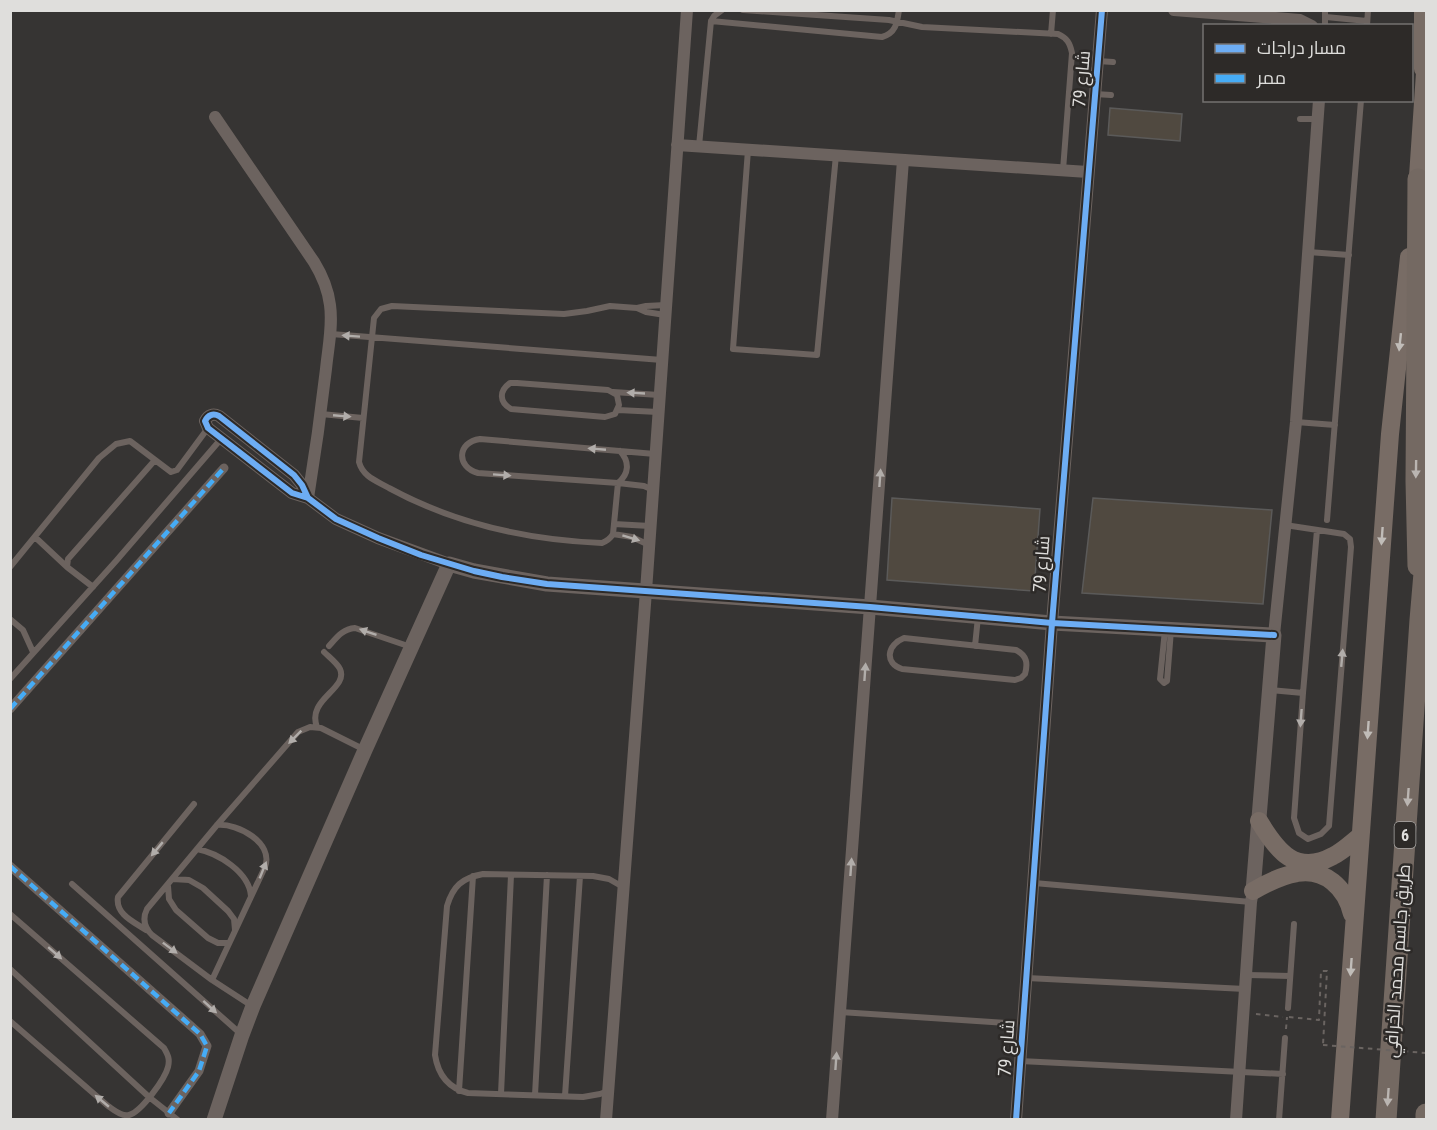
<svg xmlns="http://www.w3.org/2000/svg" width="1437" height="1130" viewBox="0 0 1437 1130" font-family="'Roboto Condensed',Cairo,sans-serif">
  <rect width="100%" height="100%" fill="#363433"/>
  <!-- building -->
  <path fill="#504940" stroke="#5b5a59" stroke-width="1.5" d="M1110,108L1182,114L1180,141L1108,135Z
    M892,498L1040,509L1034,591L887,580Z
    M1093,498L1272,510L1263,604L1082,593Z"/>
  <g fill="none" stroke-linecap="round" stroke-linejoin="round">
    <!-- path -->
    <path stroke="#6a6461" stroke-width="2" stroke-dasharray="4.5 4.5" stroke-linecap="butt" d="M1256,1014L1283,1017
      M1289,1017L1319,1020L1321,971H1327L1323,1045
      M1286,1029L1287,1017"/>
    <!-- service -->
    <path stroke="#6c635f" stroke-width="6" d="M743,10L889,20L922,27L1058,34C1067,38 1070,43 1072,53L1063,170
      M1326,17L1367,21
      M711,21L882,37C896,33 897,23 899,10
      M1325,26V10
      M1367,26L1368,10
      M1051,34L1053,10
      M1098,61L1113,62
      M1095,94L1111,95
      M1300,119H1317
      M699,146L711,21L714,16L722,10
      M748,150L733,349L817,355L836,155
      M1308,252L1349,255
      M637,308L646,312L665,315
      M331,334L662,360
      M510,383H517L608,390L617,395L619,405L615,414L605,417L511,409C499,402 499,391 510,383Z
      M613,392L659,395
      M618,410L658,412
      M321,414L363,418
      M1296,422L1335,425
      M620,451C630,462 629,474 618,483L613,534C610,539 607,541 602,543C527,540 455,524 389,488C377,481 363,477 359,462L374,318L381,309L392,306L564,314L587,311L610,306L637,308L646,306L666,305
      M653,490L644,486L618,483L478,473C456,467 457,442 480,439L655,454
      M1327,520L1361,100
      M614,524L650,526
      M613,534L632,537L649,545
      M35,537L67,567
      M10,567L99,458L116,444L130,441L171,472L177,470L208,428
      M93,587L67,567L68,559L155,460
      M10,619L23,630L33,652
      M1165,630L1160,679L1164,683L1167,681L1171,630
      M904,638L1016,650C1027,656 1028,663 1025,674L1021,678L1015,680L902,669C884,663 887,645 904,638Z
      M329,646C337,637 343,629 355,628L411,647
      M975,646L978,617
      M10,679L116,561L221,439
      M1270,690L1303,693L1294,818L1299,833L1308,839L1321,834L1329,826L1351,547L1350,539L1344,534L1285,525
      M1303,693L1317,530
      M317,727C306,699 349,689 340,669C337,663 329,657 324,652
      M197,849C218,853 249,872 251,896
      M173,879L189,880L203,888L228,911L234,919L235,930
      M1034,883L1251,902
      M72,884L242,1035
      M168,886L169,899L176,910L208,938L218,943H229
      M10,914L164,1048C168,1055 170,1059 168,1067C165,1079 141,1112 129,1115C122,1117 114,1110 108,1106L10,1021
      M146,930C134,922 115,914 118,897L194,804
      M10,969L149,1097L178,1120
      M1247,975L1290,976
      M1027,978L1245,989
      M212,980L265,867C274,843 238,823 217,825
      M252,1006L212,980L152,935C144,927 142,919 147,909L217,825L298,732L310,727L321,728L365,750
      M1288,1008L1294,924
      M840,1012L1023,1024
      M1020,1061L1283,1074
      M459,1091L473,876
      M608,1091L600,1094L583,1097L468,1093C448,1088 438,1075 435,1055L447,906C453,886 462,878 483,874L593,876L609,879L623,887
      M501,1094L511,875
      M535,1095L547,875
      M565,1096L580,876
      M1279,1120L1285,1038"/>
    <!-- pedestrian -->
    <path stroke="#6c635f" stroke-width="9" d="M10,709L224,468
      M10,866L200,1034L207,1046L199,1071L169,1113"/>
    <!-- minor -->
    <path stroke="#6c635f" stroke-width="12" d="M1174,10L1300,20L1312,26
      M215,117L314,262C322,275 328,289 330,305C333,326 328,348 326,369C321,412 315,455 308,498
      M677,145L1088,172
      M308,498L302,485L294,475L219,416C213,413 208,415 205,421L208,428L292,493L308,498L336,519L378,538L449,564
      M1274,635L1296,422L1319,100
      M606,1120L646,591L687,10
      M832,1120L903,160
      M1016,1120L1052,623L1102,10
      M1236,1120L1251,902L1253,891"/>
    <!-- tertiary -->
    <path stroke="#6c635f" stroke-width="15" d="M214,1120L242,1035L253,1006L365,750L449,564L474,571L547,584L870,607L1052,623L1274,635L1253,891"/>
    <!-- primary -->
    <path stroke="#786c65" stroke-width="18" d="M1423,10V69
      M1417,191L1426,58
      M1259,821C1277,851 1296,876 1333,856C1343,851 1351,843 1360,836
      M1253,891C1265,884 1284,875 1297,873C1325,868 1346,888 1352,914
      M1340,1120L1390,434L1409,257"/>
    <!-- motorway -->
    <path stroke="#746962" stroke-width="21" d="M1418,566L1416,481L1418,179
      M1386,1120L1420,620L1426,550
      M1426,1120V1114"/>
    <!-- path-bridge -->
    <path stroke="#6a6461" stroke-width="2" stroke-dasharray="4.5 4.5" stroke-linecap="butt" d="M1323,1045L1426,1053"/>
    <!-- quiet -->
    <path stroke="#46acf6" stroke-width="4.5" stroke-dasharray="9 4.5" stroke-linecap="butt" d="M10,709L224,468
      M10,866L200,1034L207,1046L199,1071L169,1113"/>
    <!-- cycleway casing -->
    <g stroke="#2d2a28" stroke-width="10">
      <path id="cycleway" d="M308,498L302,485L294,475L219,416C213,413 208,415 205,421L208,428L292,493L308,498L336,519L378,538L421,555L474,571L502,577L547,584L870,607L1052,623L1274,635
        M1016,1120L1052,623L1102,10"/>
    </g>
    <!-- cycleway -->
    <use href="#cycleway" stroke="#6dadf4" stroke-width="6"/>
  </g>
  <!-- one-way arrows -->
  <defs><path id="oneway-solid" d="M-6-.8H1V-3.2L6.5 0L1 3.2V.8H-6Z" transform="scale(1.5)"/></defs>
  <g fill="#b1adaa">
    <use href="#oneway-solid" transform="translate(351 336) rotate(-176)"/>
    <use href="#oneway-solid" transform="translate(636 393) rotate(-177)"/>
    <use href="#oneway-solid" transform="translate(342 416) rotate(5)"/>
    <use href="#oneway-solid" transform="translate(597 449) rotate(-175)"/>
    <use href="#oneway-solid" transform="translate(502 475) rotate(4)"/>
    <use href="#oneway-solid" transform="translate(880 478) rotate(-86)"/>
    <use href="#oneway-solid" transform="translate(631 538) rotate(17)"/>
    <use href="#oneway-solid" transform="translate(368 632) rotate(-161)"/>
    <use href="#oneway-solid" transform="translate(1342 658) rotate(-85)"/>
    <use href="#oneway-solid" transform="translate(865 672) rotate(-86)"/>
    <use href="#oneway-solid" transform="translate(1301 718) rotate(94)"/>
    <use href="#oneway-solid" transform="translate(295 737) rotate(135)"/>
    <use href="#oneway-solid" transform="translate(157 849) rotate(130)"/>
    <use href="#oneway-solid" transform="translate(851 867) rotate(-86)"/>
    <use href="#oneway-solid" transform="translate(263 870) rotate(-68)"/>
    <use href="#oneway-solid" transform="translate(170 948) rotate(37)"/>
    <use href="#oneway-solid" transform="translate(55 953) rotate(41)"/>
    <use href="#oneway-solid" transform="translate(210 1007) rotate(42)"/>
    <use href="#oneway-solid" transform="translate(836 1061) rotate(-86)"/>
    <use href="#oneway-solid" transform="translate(102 1101) rotate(-140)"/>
  </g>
  <g fill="#c0bcb8">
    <use href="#oneway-solid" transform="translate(1400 342) rotate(96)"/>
    <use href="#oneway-solid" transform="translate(1382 536) rotate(94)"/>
    <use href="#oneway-solid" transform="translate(1368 730) rotate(94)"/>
    <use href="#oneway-solid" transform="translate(1351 967) rotate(94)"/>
  </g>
  <g fill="#bab5b1">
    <use href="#oneway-solid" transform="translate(1416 469) rotate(91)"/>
    <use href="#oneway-solid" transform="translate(1408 797) rotate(94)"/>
    <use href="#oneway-solid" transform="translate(1388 1097) rotate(94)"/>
  </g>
  <g text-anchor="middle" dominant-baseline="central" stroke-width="5" stroke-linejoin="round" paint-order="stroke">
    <!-- shield labels -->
    <rect fill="#2d2a28" stroke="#aaa8a6" stroke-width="1.5" x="1394.5" y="822" width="21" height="26" rx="4.5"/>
    <g font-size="16" font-weight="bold" fill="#dfdedc">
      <text x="1405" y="835">6</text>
    </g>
    <!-- street labels -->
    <g font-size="18" fill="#dfdedc" stroke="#2d2a28">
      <text transform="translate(1081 79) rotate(-85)">شارع 79</text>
      <text transform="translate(1041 564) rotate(-86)">شارع 79</text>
      <text transform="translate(1397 961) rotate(-86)">طريق جاسم محمد الخرافي</text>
      <text transform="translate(1006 1048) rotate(-86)">شارع 79</text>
    </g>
  </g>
  <!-- border -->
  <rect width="1437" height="1130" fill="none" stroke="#dfdedc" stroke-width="24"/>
  <!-- legend -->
  <rect x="1203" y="24" width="210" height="78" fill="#2d2a28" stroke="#747270" stroke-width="1.5"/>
  <rect x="1215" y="44" width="30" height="9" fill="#6dadf4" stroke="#747270" stroke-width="1.5"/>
  <text x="1257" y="54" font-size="18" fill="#dfdedc">مسار دراجات</text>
  <rect x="1215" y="74" width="30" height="9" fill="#46acf6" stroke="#747270" stroke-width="1.5"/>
  <text x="1257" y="84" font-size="18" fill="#dfdedc">ممر</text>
</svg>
